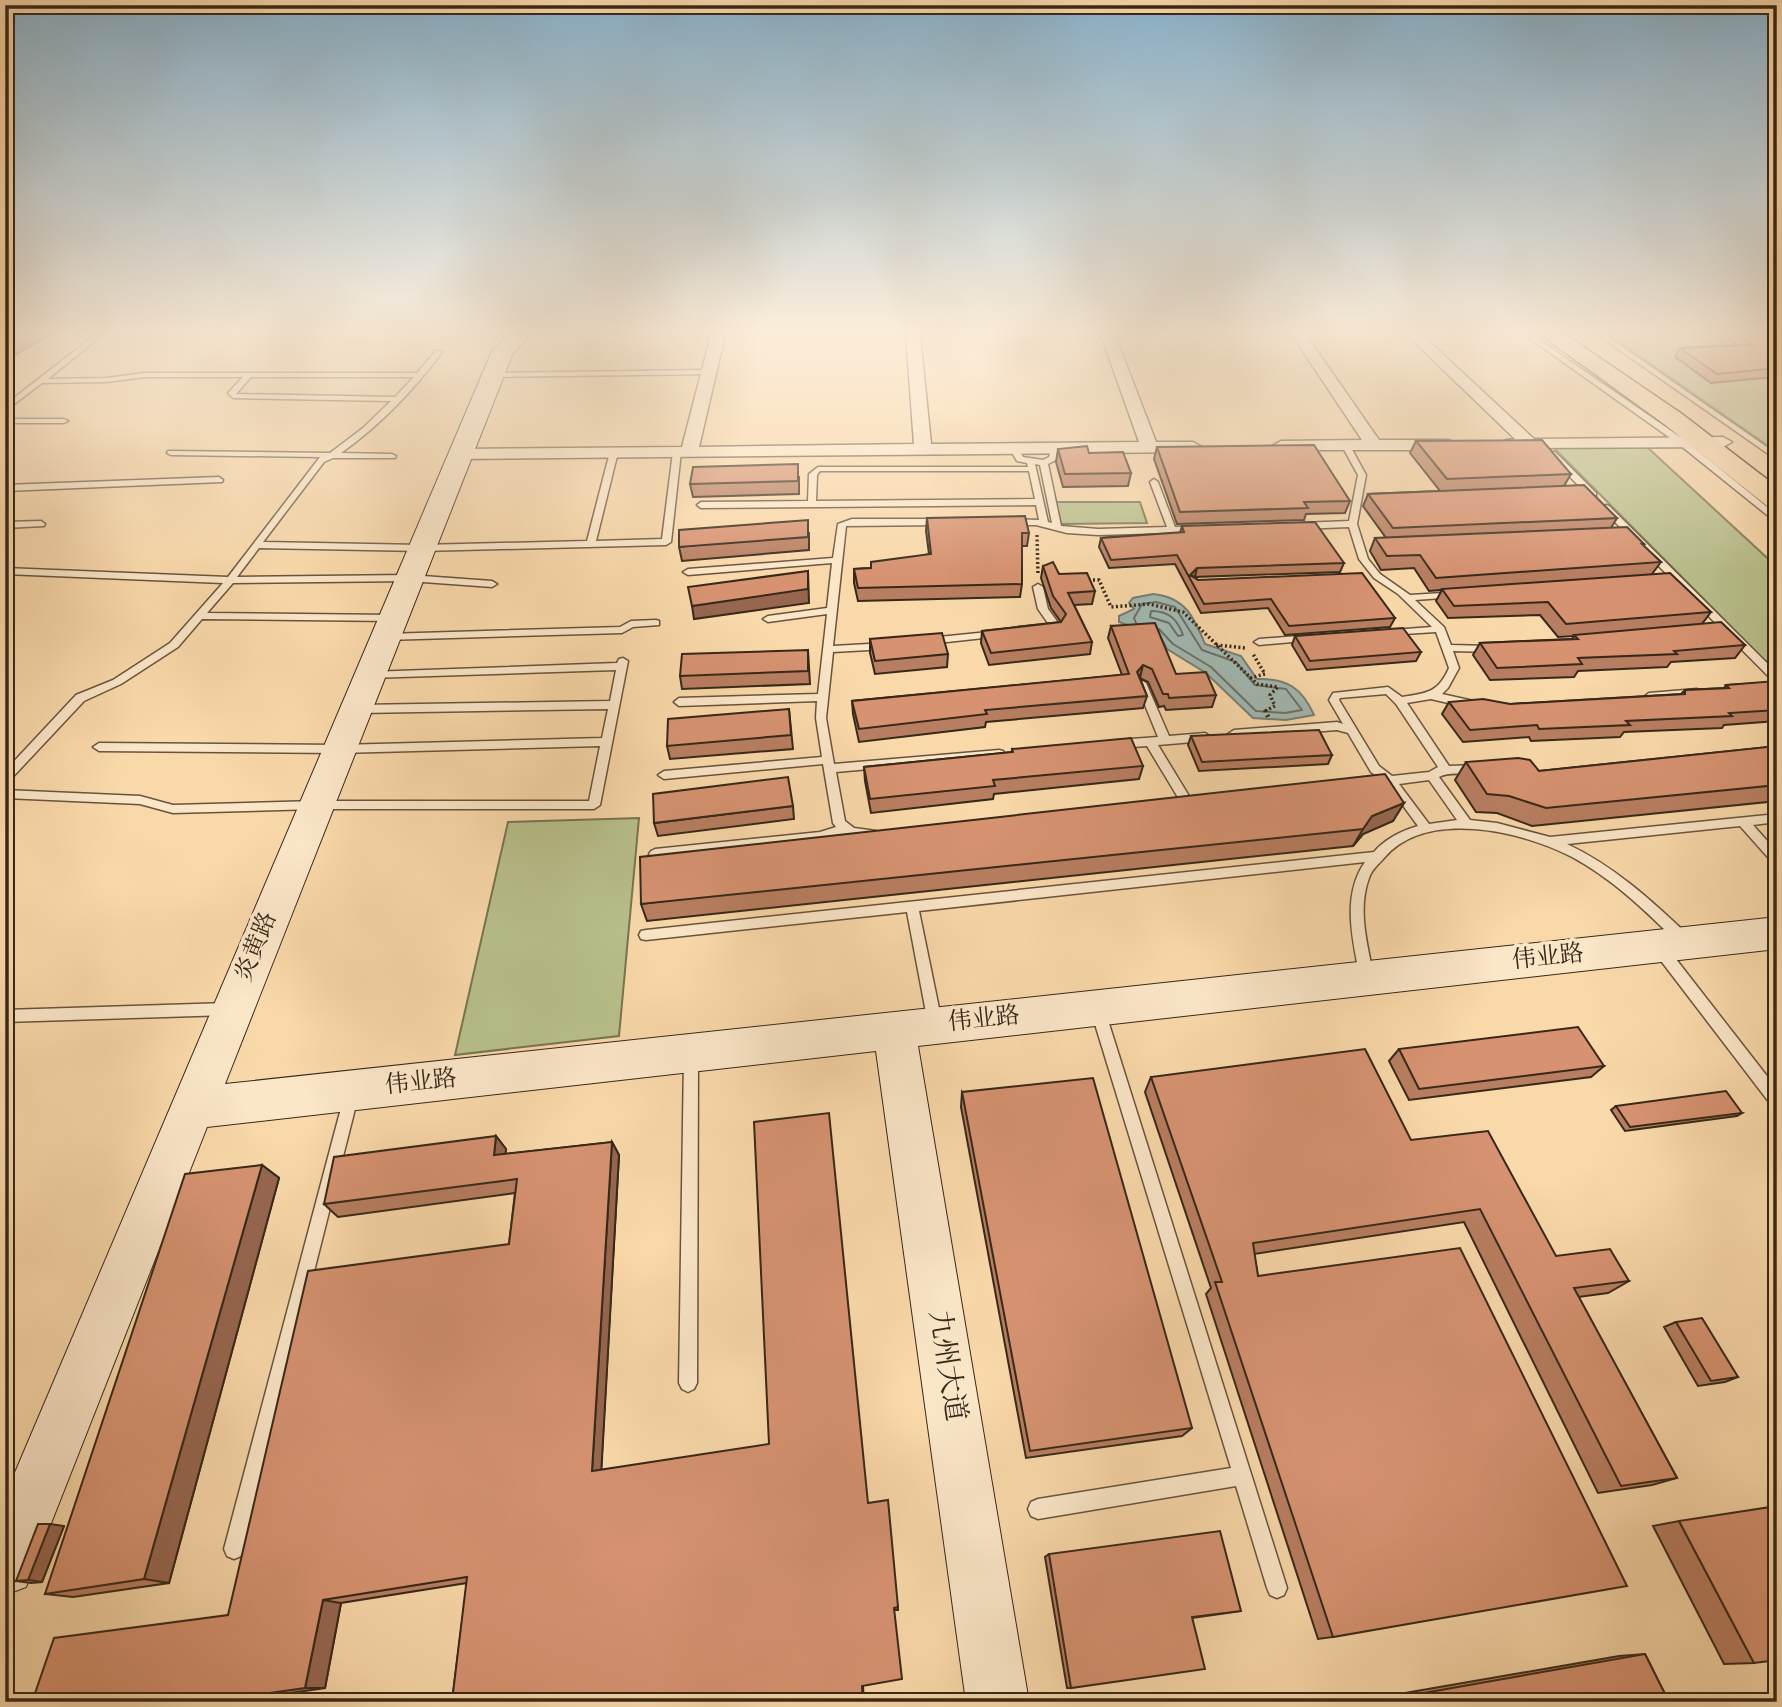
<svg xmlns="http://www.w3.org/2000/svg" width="1782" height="1707" viewBox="0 0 1782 1707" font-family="'Old Standard TT','Noto Serif SC',serif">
  <rect width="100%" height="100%" fill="#f9d8aa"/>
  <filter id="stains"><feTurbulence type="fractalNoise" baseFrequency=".00286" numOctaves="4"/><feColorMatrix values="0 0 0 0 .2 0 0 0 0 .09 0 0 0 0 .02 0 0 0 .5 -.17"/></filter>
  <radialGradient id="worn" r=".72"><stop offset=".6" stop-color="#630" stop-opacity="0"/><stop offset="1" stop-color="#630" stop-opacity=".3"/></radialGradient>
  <!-- green -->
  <path fill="#b8c08c" stroke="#787452" stroke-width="2" d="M1609,335H1715L1777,387V452Z
    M1647,447L1777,567V661H1765L1554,448Z
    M1056,502H1140L1147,523L1061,524Z
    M639,818L619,1036L455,1055L508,822Z"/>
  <!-- water -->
  <path fill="#a1b8b2" stroke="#777e75" stroke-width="2" d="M1153,594C1185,597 1194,617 1205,644L1241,656L1257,679C1287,678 1302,688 1314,715L1286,720L1253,718L1206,673L1167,649L1160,636L1119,622V616L1134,609L1129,603L1133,598Z"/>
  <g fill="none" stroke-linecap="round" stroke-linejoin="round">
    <!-- shore -->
    <path stroke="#6c7066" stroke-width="2" d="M1151,611C1169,611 1177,619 1183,635L1178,636L1169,623L1150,617Z
      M1136,623L1134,618L1142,604L1156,602L1175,607L1202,650L1236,662L1255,685L1286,689L1302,710L1285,713L1256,711L1211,667L1173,644L1159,629"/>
    <!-- lane casing -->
    <g stroke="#68543d" stroke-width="3">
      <path id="lane" d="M95,335H102L48,379L107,378L144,373H417L436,351H440L442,352C414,390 379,426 341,453L392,454L396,456L395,458H333L324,462L263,542L422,545L587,541L610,452L614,450L618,452L596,541L662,539L673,452L677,450L681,452L671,542L666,545L422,551L259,548L237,577L409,575L492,581L497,584L492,587L409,581L233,583L207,613L393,615L398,618L393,621L202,619L178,647L121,684L84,701L9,781L5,782V771L76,695L113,680L170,643L223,583L5,574V568L228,577L320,457L171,455L167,453L168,451L330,453L363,428L391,401L233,398L228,393L243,377H144L107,382L42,383L5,411V405ZM251,377H414L395,397L236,394Z
        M1525,335H1532L1686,441L1777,515V523L1680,445Z
        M1598,335H1605L1777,454V460Z
        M709,370H712V374L493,377L489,375L493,373Z
        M5,419H64L68,421L64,423H5Z
        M1343,444H1349L1366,475L1357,524L1368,559L1380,574L1410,595L1459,592L1461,594L1456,597L1415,600L1444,627L1451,645L1490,646L1495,649L1490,652L1453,651L1459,668L1448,688L1442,694L1478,702L1479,705L1478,708L1474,709L1431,699L1407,703L1449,766L1479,765L1485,769C1473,779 1453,769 1439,777L1470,820L1497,823L1550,837L1777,814V822L1753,825L1777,852V865L1773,863L1740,826L1567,844C1614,866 1651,900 1689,936L1691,940L1689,944L1684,945L1679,944C1647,912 1613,879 1572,857C1522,831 1426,808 1384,858C1379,864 1372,869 1369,878C1357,910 1368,947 1374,978L1372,982L1367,984L1362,982L1360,978C1353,941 1341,896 1365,862L919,911L942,1023L940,1027L935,1029L930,1027L928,1023L907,912L646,940L641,939L639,935L641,931L646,930L1374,852C1385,839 1401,831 1418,826L1388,785H1370L1368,782L1370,779L1378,777L1371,772L1348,733L1337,730L1234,738L1228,734L1234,730L1337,722L1343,724L1329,700L1333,693L1388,687L1402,697C1427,693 1438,693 1449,668L1436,632L1388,635V631L1392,630L1432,627L1398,594L1374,578L1359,559L1349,527L1301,529L1297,526L1301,523L1349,521L1358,475L1342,446ZM1386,694L1396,704L1438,767L1429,772L1392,776L1379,766L1339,700L1340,698ZM1429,780L1457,820L1429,824L1399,784Z
        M1011,447H1017L1023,457L1043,460L1049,457L1052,447L1059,449L1056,460L1048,464L1061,526L1098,529L1167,527L1150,482L1154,479L1158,482L1175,527L1195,526L1199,529L1195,532L1098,535L1067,533L1036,525H1011L1007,522L1011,519L1039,520L1036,505L701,508L697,505L701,502L808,501L809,474L818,467H1028L1027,463L1017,461L1010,449ZM1035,464L1040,465L1052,523L1048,522ZM820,471H1029L1035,499L816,501L817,475Z
        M1549,452H1555L1596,493V497H1590L1549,456Z
        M219,477L223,480L222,482L5,491V485Z
        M1606,505L1609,506L1777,673V682L1773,681L1603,510V506Z
        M852,519H941L945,522L941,525L846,526L833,646L887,643L892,646L887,649L833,652L826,718L834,764L999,750L1003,751L1005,754L1003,757L836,772L845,821L854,828L876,831L878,834L872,839L851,837L845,834L820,842L655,859L651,857L649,854L651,851L655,849L820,832L836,827L833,823L823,764L664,779L658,775L664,771L822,757L816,718L817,701L679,706L674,702L679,698L818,694L827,614L768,622L763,619L768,616L827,608L832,563L688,575L683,572L688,569L833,558L838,524Z
        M41,521L45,524L44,526L5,528V522Z
        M1038,584L1043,587L1048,609L1062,628L1061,630L1048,632L1043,629L1050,626L1038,609L1033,587Z
        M656,620L659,621V625L633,627L622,633L385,640L380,637L385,634L620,627L631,621Z
        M998,631L1003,634L1002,636L929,644L924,641L929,638Z
        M1311,635L1316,638L1315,640L1259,645L1254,642L1259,639Z
        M623,658L628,661L600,805L594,809H316L173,813L140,804L5,798V790L140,796L173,805L316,801H589L600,746L339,753L99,751L93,747L99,743L339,745L602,738L608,709L359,713L354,709L359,705L610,701L616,670L369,678L364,675L369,672L617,663L619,659Z
        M1141,680L1146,683L1169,736L1205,733L1211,737L1205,741L1158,745L1192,801L1190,804H1182L1147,746L1118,748L1112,744L1118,740L1158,737L1136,683Z
        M1697,689L1701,691L1702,693L1701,695L1649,701L1644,697L1649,693Z
        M1660,944L1665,945L1777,1089V1108L1772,1106L1655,953L1653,949L1655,945Z
        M228,1003L233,1005L235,1009L233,1013L228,1015L5,1022V1010Z
        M1098,1005L1103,1007L1105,1011L1287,1588L1284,1595L1277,1598L1270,1595L1267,1588L1236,1486L1038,1519L1031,1516L1028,1509L1031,1502L1038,1499L1231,1468L1091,1011L1093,1007Z
        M691,1051L696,1052L698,1057L697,1383L694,1389L688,1392L682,1389L679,1383L684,1057L686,1052Z
        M351,1090L356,1092L358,1097L244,1549L241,1556L234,1559L227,1556L224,1549L344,1097L346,1092Z"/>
    </g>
    <!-- street casing -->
    <g stroke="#68543d" stroke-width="3">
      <path id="street" d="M711,335H725L699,447L914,444L906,335H920L931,444L1139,442L1101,335H1115L1156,442H1193L1202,447L1193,452L460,459L451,454L460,449L682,447Z
        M1292,335H1306L1379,440H1449L1458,445L1449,450H1275L1272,446L1281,441L1362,440Z
        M1407,335H1422L1534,439L1723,437L1732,442L1723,447L1506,448L1503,444L1506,440L1515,439Z"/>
    </g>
    <!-- secondary casing -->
    <g stroke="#372819" stroke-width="2">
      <path id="secondary" d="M508,335H530L513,353L225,1084L1777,917V949L918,1046L1029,1702H966L876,1051L207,1127L26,1587L5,1595V1496L492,351Z"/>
    </g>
    <!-- primary casing -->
    <g stroke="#372819" stroke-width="3">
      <path id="primary" d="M1541,335H1566L1682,414L1777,487V508L1767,506L1664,424Z"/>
    </g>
    <!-- path-far1 -->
    <path stroke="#372819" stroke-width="3.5" stroke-dasharray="2 2.5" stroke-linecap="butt" d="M1037,535L1038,575
      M1084,580H1099L1111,607L1149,604L1183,612L1257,684L1278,687L1270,695L1275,706L1265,711
      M1216,645L1246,648
      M1250,678L1265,674L1253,654"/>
    <!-- path -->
    <path stroke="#372819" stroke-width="4.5" stroke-dasharray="2 3.5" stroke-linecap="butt" d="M1265,710L1269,719"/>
    <!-- lane -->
    <use href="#lane" fill="#fbe6c8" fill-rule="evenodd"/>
    <!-- street -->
    <use href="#street" fill="#fbe6c8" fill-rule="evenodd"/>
    <!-- secondary -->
    <use href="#secondary" fill="#fbe6c8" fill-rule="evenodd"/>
    <!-- primary -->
    <use href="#primary" fill="#f9d8aa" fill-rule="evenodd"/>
  </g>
  <!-- wall -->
  <path fill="#b87e61" stroke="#372819" stroke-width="2" d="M1729,335H1777V380L1774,377L1711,383L1675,357L1680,348L1736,345L1727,338Z
    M1416,441L1571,474L1564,486L1617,518L1611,528L1644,544L1643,546L1661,562L1652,574L1711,612L1702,624L1745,645L1735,658L1671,662L1667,667L1578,671L1574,677L1490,680L1473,655L1480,643L1572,639L1574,636L1558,637L1540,615L1448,618L1436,601L1442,590L1429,591L1414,568L1381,570L1370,551L1375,538H1386L1363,506L1368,494L1440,491L1410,453Z
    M1157,447L1350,501L1345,513L1306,514L1304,520L1177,524L1154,459Z
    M1058,449L1089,453L1131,473L1128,486L1063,487L1056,462Z
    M799,477V494L693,497L690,484Z
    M927,518L1029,533L1027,546H1022V584L1020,597L858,601L854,583V569L871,568L929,554L926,531Z
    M1182,526L1344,563L1340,572L1195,577L1198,580L1395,618L1390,627L1285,635L1268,608L1201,613L1175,564L1109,568L1099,547L1101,538L1180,533Z
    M809,533V550L682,561L679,547Z
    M1043,566L1095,591L1092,604L1074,605L1092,642L1090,654L989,665L981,643L982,631L1061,622L1051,608L1041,578Z
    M1111,626L1176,674L1216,695L1212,707L1166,710L1164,706L1159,707L1148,682L1140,678L1147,696L1143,708L986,722L985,727L859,742L853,714L852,701L1122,675L1108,638Z
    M1295,636L1421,652L1416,661L1307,670L1292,645Z
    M870,639L948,654L947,667L875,674L870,653Z
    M808,650L810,684L682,689L680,676Z
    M1777,682V721L1724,725L1722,728L1624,732L1620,737L1531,741L1529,737L1463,742L1442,714L1449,702L1510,704L1681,694L1685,690L1724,688L1726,685Z
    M789,709L793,749L670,759L667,746Z
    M1191,736L1332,755L1328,764L1199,771L1188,745Z
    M1777,746V801L1532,826L1497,813L1476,812L1455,780L1466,762L1539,771Z
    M1012,749L1143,766L1139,779L994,794L993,799L871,813L865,781L864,767L1012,752Z
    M1404,803L1393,821L1363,834L1353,846L647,921L641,904Z
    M793,806L794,819L658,836L654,823Z
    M1399,1049L1604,1066L1591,1077L1409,1100L1389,1061Z
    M1151,1077L1411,1140L1556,1256L1629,1281L1608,1293L1578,1297L1677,1478L1652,1485L1598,1493L1464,1222L1254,1254L1258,1276L1333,1637L1318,1639L1206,1294L1211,1288L1145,1092Z
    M962,1092L1192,1428L1182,1436L1026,1458L961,1107Z
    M1616,1106L1742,1113L1737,1116L1625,1131L1611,1110Z
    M496,1136L506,1149L505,1154L612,1142L619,1155L601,1470L868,1503L898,1607V1610H894L863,1686L864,1702H442L453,1693L467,1583L341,1603L325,1688L228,1702H32L228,1615L509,1244L515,1193L338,1217L324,1204Z
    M262,1165L279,1178L169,1583L73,1597L45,1594Z
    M1676,1322L1738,1377L1725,1382L1698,1386L1664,1327Z
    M1679,1521L1754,1663L1724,1664L1653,1526Z
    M64,1526L42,1582L31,1583L16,1581Z
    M1049,1554L1241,1611L1192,1618L1071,1688H1067L1045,1557Z
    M1645,1654L1669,1702H1353L1619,1656Z"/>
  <!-- shaded-wall -->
  <path fill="#96664f" stroke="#372819" stroke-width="2" d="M17,335H49L5,361V342Z
    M1197,568L1195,577L1190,575Z
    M808,571L809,603L694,619L692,606Z
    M1143,665L1140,678L1137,672Z
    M1404,803L1393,821L1363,834L1353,846L1363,829L1372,816Z
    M496,1136L506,1149L504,1168L494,1155Z
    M612,1142L619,1155L601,1477L592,1471Z
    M262,1165L279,1178L169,1583L144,1579Z
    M50,1524L64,1526L42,1582L28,1580Z
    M323,1600L341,1603L325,1688H305Z"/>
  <!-- building -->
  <path fill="#d69271" stroke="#372819" stroke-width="2" d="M5,335H17L5,342Z
    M1740,335H1777V368L1717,374L1680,348L1752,345Z
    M1542,440L1571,474L1447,479L1416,441Z
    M1314,445L1350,501L1304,502L1308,508L1180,512L1157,447Z
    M1087,446L1089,453L1123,452L1131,473L1065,474L1058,449Z
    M798,464V481L690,484L693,467Z
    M1584,485L1617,518L1393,528L1368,494Z
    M1025,516L1029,533H1022V584L858,588L854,569L871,568V562L931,554L927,518Z
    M808,520V537L679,547V530Z
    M1315,522L1344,563L1197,568L1190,575L1198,580L1362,573L1395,618L1289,626L1271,599L1204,604L1177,555L1111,560L1101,538L1184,532L1182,526Z
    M1627,527L1644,544H1642L1661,562L1436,578L1420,555L1387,556L1375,538Z
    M1053,562L1059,574L1087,573L1095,591L1068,593L1092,642L991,653L982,631L1061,622L1066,614L1053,596L1043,566Z
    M808,571V589L692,606L688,587Z
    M1670,573L1711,612L1566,624L1548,602L1454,606L1442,589Z
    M1721,622L1745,645L1674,651L1677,654L1578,658L1582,664L1497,668L1480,643L1578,639L1574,635Z
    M1155,623L1176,674L1206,672L1216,695L1169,698L1168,694H1163L1152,669L1143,665L1137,672L1147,696L985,710L987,714L859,729L852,701L1129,674L1111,626Z
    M1403,628L1421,652L1310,661L1295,636Z
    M942,633L948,654L875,661L870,639Z
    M808,650V671L680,676L682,654Z
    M1776,681L1777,710L1729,713L1732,716L1626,721L1630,725L1539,729L1537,725L1470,730L1449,702L1483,699L1510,704L1685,694V690L1729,688L1726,685Z
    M789,709L791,735L667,746L668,719Z
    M1319,730L1332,755L1202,762L1191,736Z
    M1131,738L1143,766L993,780L995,786L870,799L864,767L1013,752L1012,749Z
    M1777,746V785L1546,808L1509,796L1487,794L1466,762L1518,758L1530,760L1539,771Z
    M1385,774L1404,803L1372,816L1363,829L641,904L640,857Z
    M788,777L793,806L654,823L653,794Z
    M1578,1027L1604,1066L1419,1089L1399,1049Z
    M1365,1049L1411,1140L1488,1131L1556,1256L1610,1249L1629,1281L1574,1288L1677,1478L1621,1486L1480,1209L1253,1243L1258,1276L1460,1248L1627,1586L1333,1637L1215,1282H1222L1151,1077Z
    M1093,1078L1192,1428L1030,1451L962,1092Z
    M1726,1091L1742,1113L1630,1127L1616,1106Z
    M829,1113L868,1503L888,1500L898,1607L894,1608L902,1679L862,1686L863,1702H442L443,1695L453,1693L467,1577L323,1600L305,1688L208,1702H32L54,1638L228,1615L308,1271L509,1244L517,1179L324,1204L334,1157L496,1136L494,1155L612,1142L592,1471L769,1444L754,1122Z
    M262,1165L144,1579L45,1594L185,1174Z
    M1702,1318L1738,1377L1711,1381L1676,1322Z
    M1777,1506V1660L1754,1663L1679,1521Z
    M38,1524H50L28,1580L16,1581Z
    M1220,1531L1241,1611L1192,1617L1205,1669L1071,1688L1049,1554Z
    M1645,1654L1669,1702H1373Z"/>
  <!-- sky -->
  <linearGradient id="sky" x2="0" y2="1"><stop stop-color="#8bb6d2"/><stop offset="0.58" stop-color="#fcedd9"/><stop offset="1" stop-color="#fcedd9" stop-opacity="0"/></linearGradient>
  <rect width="1782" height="574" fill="url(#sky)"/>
  <g text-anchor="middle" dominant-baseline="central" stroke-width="7" stroke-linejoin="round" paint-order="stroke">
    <!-- street labels -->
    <g font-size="24" fill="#372819" stroke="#fbe6c8">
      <text transform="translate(257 947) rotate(-68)">炎黄路</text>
      <text transform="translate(1548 958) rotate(-6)">伟业路</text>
      <text transform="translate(984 1020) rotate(-6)">伟业路</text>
      <text transform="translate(421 1083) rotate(-6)">伟业路</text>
    </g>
    <!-- near-street labels -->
    <g font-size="28" fill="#372819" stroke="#fbe6c8">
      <text transform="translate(946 1366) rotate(81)">九州大道</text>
    </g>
  </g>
  <!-- margin -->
  <rect width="1782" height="1707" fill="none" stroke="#f9d8aa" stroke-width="28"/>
  <rect x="7" y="7" width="1768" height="1693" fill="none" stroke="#372819" stroke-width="3.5"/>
  <rect x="14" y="14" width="1754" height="1679" fill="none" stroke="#372819" stroke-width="2"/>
  <rect width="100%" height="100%" filter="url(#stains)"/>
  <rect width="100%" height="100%" fill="url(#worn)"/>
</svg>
